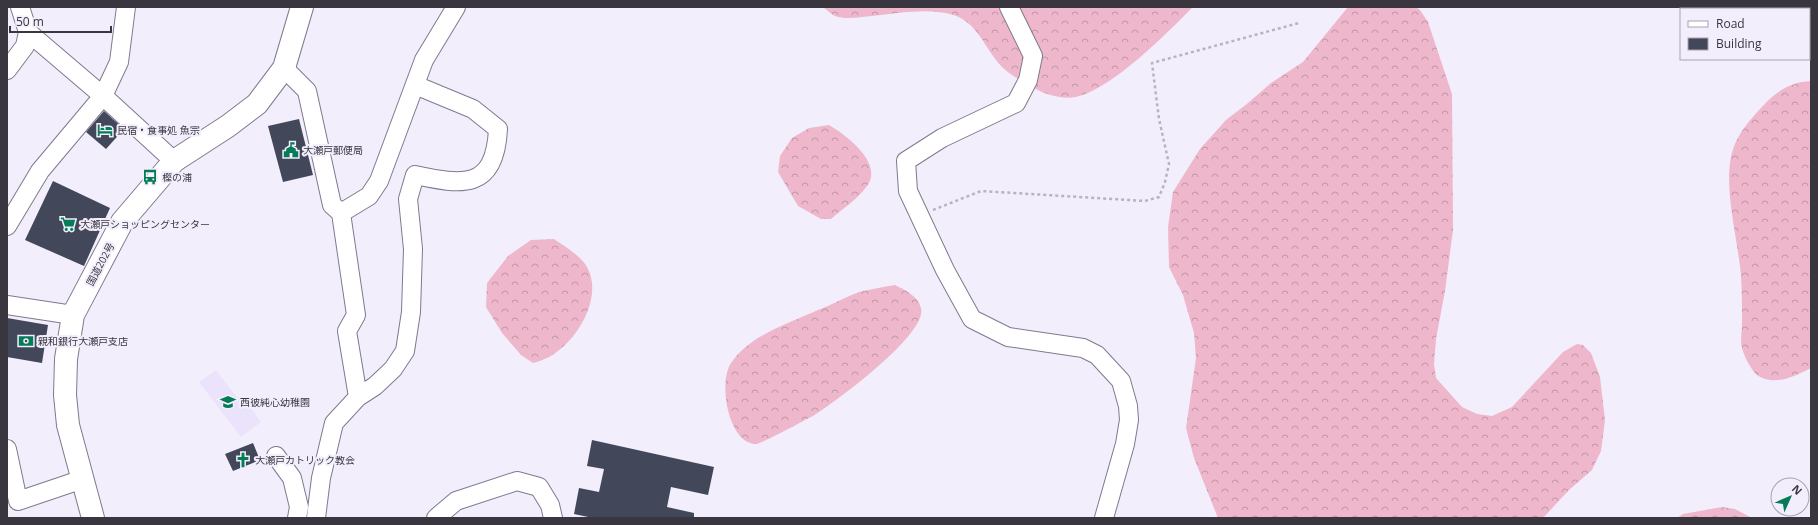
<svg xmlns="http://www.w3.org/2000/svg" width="1818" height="525" viewBox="0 0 1818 525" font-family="'Open Sans','Noto Sans JP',sans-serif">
  <defs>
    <pattern id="forest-crowns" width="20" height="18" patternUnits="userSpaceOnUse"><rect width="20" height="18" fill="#eeb7cb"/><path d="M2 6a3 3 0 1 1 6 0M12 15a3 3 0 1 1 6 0" fill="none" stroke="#c296a6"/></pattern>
  </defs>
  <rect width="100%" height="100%" fill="#f2eefc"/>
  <!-- built -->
  <path fill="#ebe3fb" d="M216,370L242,404L246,401L261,422L241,437L199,382Z"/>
  <!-- forest -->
  <path fill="url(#forest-crowns)" d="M823,7H1193C1166,34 1112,89 1076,97C1059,100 1041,93 1027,84C1016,78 1003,70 996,60C982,42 975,20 950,14C926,8 897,13 872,16C861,17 846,20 835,16C831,14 827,10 823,7Z
    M1348,7H1416L1420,10L1428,22L1452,94L1453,230L1445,291L1436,339L1434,364L1436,378L1462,407L1477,414L1492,416L1512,407L1563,352L1577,344L1583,345L1591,353L1600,377L1605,420L1601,451L1592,470L1569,490L1543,518H1218L1194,458L1186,428L1196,358L1194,333L1183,295L1169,267L1168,227L1173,192L1200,149L1226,120L1248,103L1271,83L1303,62Z
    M1811,81V368C1795,376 1774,387 1757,375C1751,370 1744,356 1742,348C1740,341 1742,332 1742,324C1742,308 1742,292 1741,276C1738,238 1720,178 1735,144C1741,130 1750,120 1760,109C1774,93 1789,82 1811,81Z
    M829,125C846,135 884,163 867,186C857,200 843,208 831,219H821L798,206L778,172L780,156L792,138L809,128Z
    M554,239C564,246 583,257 588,269C605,303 568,357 533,363L521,355L502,333L486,307L487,283L508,256L531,240Z
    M895,285C905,290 918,296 921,308C928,334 834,403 813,416C805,420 761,444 756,444C728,444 718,382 731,363C751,334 788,324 818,310C832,305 845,297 859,292C871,289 883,287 895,285Z
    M1722,507L1735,509L1752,518H1677L1683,514Z"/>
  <!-- building -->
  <path fill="#424759" d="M104,111L124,129L106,149L86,132Z
    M299,119L313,175L283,182L268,126Z
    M53,181L110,208L84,266L25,240Z
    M7,318L48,325L42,363L7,357Z
    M592,440L714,467L708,495L671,487L667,507L694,513V518H593L574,514L579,488L599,492L604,469L587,466Z
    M253,443L260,460L233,471L225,454Z"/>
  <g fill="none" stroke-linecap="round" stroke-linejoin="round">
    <!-- minor casing -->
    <g stroke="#80798e" stroke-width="20">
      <path id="minor" d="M1009,7L1033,56L1028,80L1016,103L942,138L906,161L908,191L945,270L972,319L1008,337L1083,348L1097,355L1121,381L1128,406L1129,420L1125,444L1104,518
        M28,32L103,96L174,161
        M284,68L307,91L332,205L341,213L369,196L379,181L424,60L456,7
        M7,70L25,46L28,32L20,7
        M7,226L40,171L103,96L119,62L126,7
        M7,305L73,315
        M358,397L375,386L393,369L405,351L411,312L413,249L408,199L415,175C462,185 495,191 498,129L473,109L415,85
        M7,449L18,501L83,479
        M276,456L292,478L299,507L297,518
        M316,518L321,478L334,423L358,397L347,331L356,315L341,213
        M436,518L456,501L517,481L539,487L550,505L553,518"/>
    </g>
    <!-- highway casing -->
    <g stroke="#80798e" stroke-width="24">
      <path id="highway" d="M93,518L68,425L65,395L66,359L73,315L122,222L174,161L228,126L257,104L284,68L302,7"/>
    </g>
    <!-- path -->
    <path stroke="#b7b3c0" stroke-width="2.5" stroke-dasharray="3 3" stroke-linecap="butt" d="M933,210L981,191L1145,201L1159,197L1165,182L1169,164L1159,119L1152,63L1299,23"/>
    <!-- minor -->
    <use href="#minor" stroke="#fff" stroke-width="18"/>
    <!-- highway -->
    <use href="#highway" stroke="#fff" stroke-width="22"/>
  </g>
  <!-- icons -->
  <defs>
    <g id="hotel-bare" transform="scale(1.2)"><path d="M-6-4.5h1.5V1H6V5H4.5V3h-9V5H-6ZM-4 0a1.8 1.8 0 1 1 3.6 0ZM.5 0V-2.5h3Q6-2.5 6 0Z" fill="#057b57" stroke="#f2eefc" stroke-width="2.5" paint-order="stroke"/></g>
    <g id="civic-bare" transform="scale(1.2)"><path d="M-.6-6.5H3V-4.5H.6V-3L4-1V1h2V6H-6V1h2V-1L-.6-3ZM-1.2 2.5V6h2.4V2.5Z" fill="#057b57" stroke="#f2eefc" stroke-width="2.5" paint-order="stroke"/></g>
    <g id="bus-bare" transform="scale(1.2)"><path d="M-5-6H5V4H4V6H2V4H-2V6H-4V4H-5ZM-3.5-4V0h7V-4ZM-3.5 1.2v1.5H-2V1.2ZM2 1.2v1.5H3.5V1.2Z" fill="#057b57" stroke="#f2eefc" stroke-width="2.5" paint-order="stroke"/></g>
    <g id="supermarket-bare" transform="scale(1.2)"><path d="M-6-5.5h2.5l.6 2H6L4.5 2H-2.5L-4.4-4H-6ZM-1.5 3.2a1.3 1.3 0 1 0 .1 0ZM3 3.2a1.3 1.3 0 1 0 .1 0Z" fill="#057b57" stroke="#f2eefc" stroke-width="2.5" paint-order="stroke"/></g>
    <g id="bank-bare" transform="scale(1.2)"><path d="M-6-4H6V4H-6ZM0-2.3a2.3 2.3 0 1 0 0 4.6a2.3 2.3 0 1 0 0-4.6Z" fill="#057b57" stroke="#f2eefc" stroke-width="2.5" paint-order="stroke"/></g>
    <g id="school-bare" transform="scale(1.2)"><path d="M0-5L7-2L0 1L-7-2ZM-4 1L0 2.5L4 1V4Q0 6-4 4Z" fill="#057b57" stroke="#f2eefc" stroke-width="2.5" paint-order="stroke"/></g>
    <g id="church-bare" transform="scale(1.2)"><path d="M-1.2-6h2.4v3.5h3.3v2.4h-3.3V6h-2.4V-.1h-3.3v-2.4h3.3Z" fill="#057b57" stroke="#f2eefc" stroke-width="2.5" paint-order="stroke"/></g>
  </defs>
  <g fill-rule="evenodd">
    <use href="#hotel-bare" x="105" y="130"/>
    <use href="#civic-bare" x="291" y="150"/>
    <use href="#bus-bare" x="150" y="177"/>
    <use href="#supermarket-bare" x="68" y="224"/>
    <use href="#bank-bare" x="26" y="341"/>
    <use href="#school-bare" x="228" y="402"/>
    <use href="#church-bare" x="243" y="460"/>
  </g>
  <g text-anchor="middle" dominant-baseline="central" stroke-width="4" stroke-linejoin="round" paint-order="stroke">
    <!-- poi labels -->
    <g font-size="10" fill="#39363f" stroke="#f2eefc" text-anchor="start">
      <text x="117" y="130">民宿・食事処 魚宗</text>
      <text x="303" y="150">大瀬戸郵便局</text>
      <text x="162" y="177">樫の浦</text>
      <text x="80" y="224">大瀬戸ショッピングセンター</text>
      <text x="38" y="341">親和銀行大瀬戸支店</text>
      <text x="240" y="402">西彼純心幼稚園</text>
      <text x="255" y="460">大瀬戸カトリック教会</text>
    </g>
    <!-- street labels -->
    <g font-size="10" fill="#39363f" stroke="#f2eefc">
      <text transform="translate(100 264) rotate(-62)">国道202号</text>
    </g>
  </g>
  <!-- border -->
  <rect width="1818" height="525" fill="none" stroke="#39363f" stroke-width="16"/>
  <!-- legend -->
  <rect x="1680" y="8" width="130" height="52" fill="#f2eefc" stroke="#a8a4b0"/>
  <rect x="1688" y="21" width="20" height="6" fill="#ffffff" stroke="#a8a4b0"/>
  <text x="1716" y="28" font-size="12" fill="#39363f">Road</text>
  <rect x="1688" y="38" width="20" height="12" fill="#424759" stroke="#a8a4b0"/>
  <text x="1716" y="48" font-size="12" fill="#39363f">Building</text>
  <!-- north arrow -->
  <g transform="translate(1790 497) rotate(45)"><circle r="19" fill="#f2eefc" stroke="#a8a4b0"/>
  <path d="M0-3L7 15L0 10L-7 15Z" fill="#057b57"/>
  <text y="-6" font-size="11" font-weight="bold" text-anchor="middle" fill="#39363f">N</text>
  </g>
  <!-- scale -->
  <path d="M10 26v6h101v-6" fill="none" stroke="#39363f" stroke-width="2"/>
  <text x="16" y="26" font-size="12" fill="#39363f" stroke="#f2eefc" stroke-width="3" paint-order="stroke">50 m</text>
</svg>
